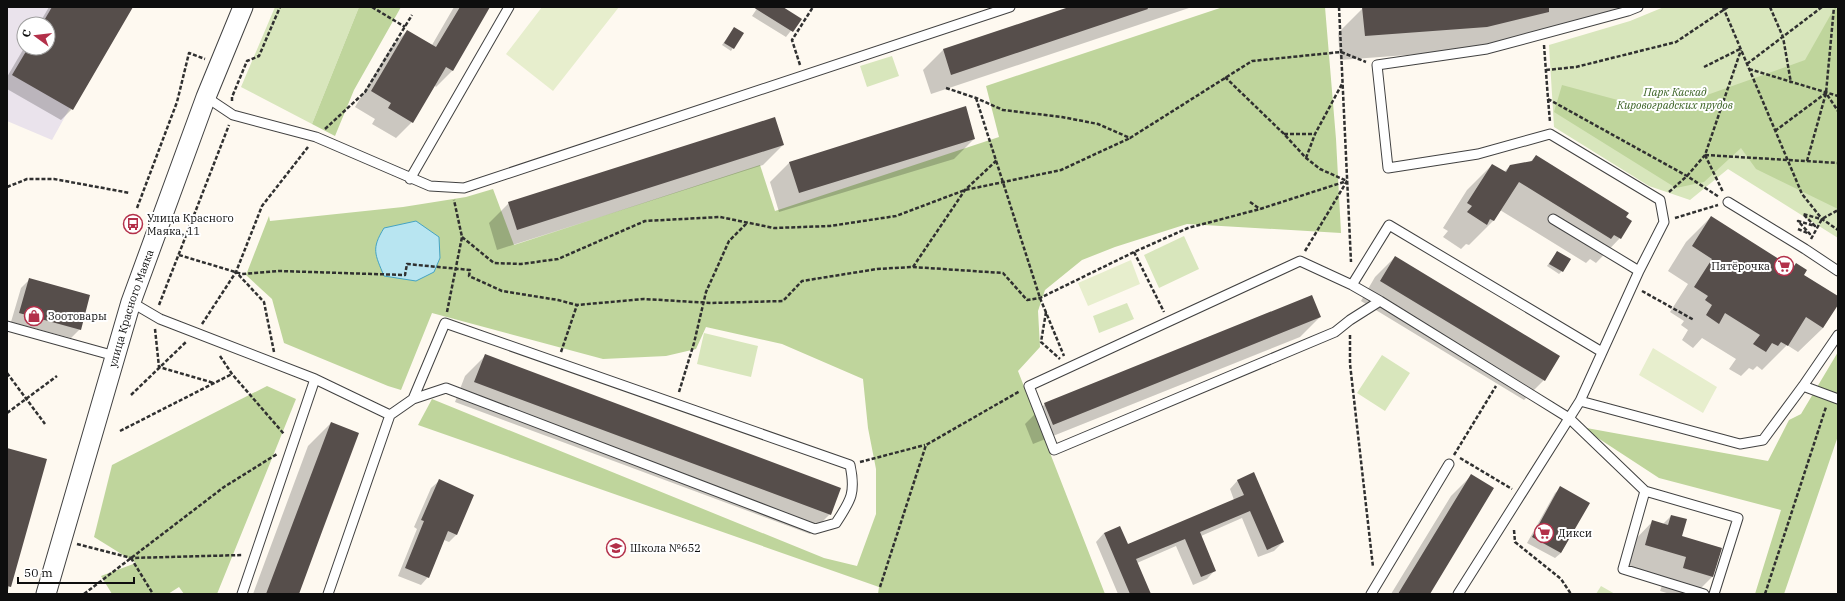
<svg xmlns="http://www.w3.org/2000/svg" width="1845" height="601" viewBox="0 0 1845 601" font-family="'IBM Plex Serif',serif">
  <rect width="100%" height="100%" fill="#fef9f0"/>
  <!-- industrial -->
  <path fill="#eae3ec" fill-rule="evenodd" d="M7,7H126L52,140L7,121ZM24,24H48V48H24Z"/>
  <!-- green -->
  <path fill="#d8e6bc" d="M275,7H359L312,124L241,87Z
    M1664,7H1838V238L1728,169L1690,200L1649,186L1554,127L1549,45L1630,21Z
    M892,56L899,76L867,87L860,66Z
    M1184,236L1199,269L1159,288L1144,255Z
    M1127,303L1134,319L1099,333L1093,316Z
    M704,333L758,346L751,377L697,364Z
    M1382,355L1410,373L1385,411L1357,393Z
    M1601,586L1615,594H1596Z"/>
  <!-- forest -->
  <path fill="#bfd59c" d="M359,7H401L354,90L335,136L312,124Z
    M1223,7H1325L1336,139L1341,233L1187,224L1115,247L1082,260L1045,290L1038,311L1040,347L1018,371L1105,594H878L879,587L418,425L432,399L824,558L857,566L876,514V469L868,428L863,379L782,344L706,327L696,349L666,356L603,359L432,313L401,390L388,386L284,343L272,299L246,275L269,216L270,221L403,207L466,197L493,189L514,245L760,165L775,211L999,137L986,86Z
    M1835,7L1838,11V209L1756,169L1741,148L1704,182L1676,188L1554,112L1562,85L1640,106L1707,95L1805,60Z
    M1838,352V436L1784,594H1755L1781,510L1659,478L1581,427L1768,461L1789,420L1801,414Z
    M267,386L296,399L217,594H184L179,587L168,594H112L101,576L136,563L94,537L112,465Z"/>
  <!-- pitch -->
  <path fill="#e7eecd" d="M542,7H619L553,91L506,54Z
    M1131,260L1140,284L1088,306L1078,283Z
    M1653,348L1717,387L1703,413L1639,375Z"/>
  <!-- water -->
  <path fill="#b8e5f1" stroke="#45a3c3" d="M416,221L439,237L440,258L434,272L416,281L384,276C375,254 371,249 384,228Z"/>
  <!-- shadow -->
  <path fill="#0003" d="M49,7H132L72,109L61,120L7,89V77L24,48H48V24H39Z
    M454,7H489L452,71L436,87L434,85L412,122L396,138L372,124L375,119L355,107L391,47L407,31L432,45Z
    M758,7H781L800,19L786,37L752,16Z
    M1072,7H1192L931,94L923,70L943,50Z
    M1375,7H1623L1588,21L1461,51L1340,60L1338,33L1363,8Z
    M732,31L733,48L731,51L722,45Z
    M974,139L954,159L779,212L770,182L790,162Z
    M783,145L763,165L497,250L489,223L509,203Z
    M1536,156L1625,217L1620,238L1596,263L1590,259L1586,263L1500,210L1493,221L1469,245L1466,244L1461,249L1443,237L1448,231L1443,228L1467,190L1492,165L1504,172L1510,166L1529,163Z
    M1711,217L1792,268L1796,264L1803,275L1838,297V303L1823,328L1798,352L1787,345L1762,370L1757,366L1753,370L1749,368L1741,376L1729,369L1736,359L1702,338L1693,348L1682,340L1688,330L1681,325L1684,321L1670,312L1688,284L1668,271L1686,242Z
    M1557,252L1562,271L1559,274L1547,266Z
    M1395,257L1544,380L1524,400L1361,301L1375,277Z
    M29,280L80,329L71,338L11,322L21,288Z
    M1320,317L1300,337L1033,444L1025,424L1045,404Z
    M485,356L830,514L810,534L455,402L465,376Z
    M331,423L298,594H253L308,446Z
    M7,450L46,460L7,594Z
    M1471,476L1429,594H1391L1451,496Z
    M1238,480L1283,542L1274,551L1258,557L1242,518L1201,536L1215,570L1207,579L1193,585L1176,546L1137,563L1150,594H1118L1096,542L1104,533L1127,546L1234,500L1230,489Z
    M439,481L473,495L456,535L449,542L444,540L428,577L421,585L398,576L417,529L414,527L431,488Z
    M1561,488L1588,504L1561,553L1555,558L1527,543L1555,493Z
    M1671,516L1681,537L1721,548L1712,577L1695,594H1670L1660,591L1664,580L1623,568L1630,545L1653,521L1663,524Z"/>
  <!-- building -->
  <path fill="#564e4b" d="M52,7H133L73,110L12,75L28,48H48V24H42Z
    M460,7H490L453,71L446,67L413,123L388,108L391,103L371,91L407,30L436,47Z
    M753,7H783L802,19L793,32Z
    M1069,7H1147L1148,9L951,75L943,49Z
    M1362,7H1549V12L1487,27L1365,36Z
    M734,27L744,33L734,49L724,43Z
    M966,106L975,139L799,193L789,162Z
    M775,117L784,145L517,230L508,202Z
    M1536,155L1629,213L1626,217L1632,221L1621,239L1614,235L1611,239L1519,182L1494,221L1490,219L1487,225L1467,212L1472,206L1467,203L1492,164L1506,172L1510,165L1532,161Z
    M1711,216L1793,268L1796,263L1807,270L1804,275L1838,296V305L1823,328L1806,317L1788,346L1781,342L1778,346L1772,343L1766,352L1753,344L1760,335L1725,313L1719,324L1706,315L1712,305L1705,300L1708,296L1694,287L1712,259L1692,246Z
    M1557,251L1571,259L1563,272L1549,264Z
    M1395,256L1560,356L1545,381L1380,281Z
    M29,278L90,295L81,330L19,313Z
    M1312,295L1321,317L1053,425L1044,403Z
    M485,354L841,488L831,515L474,382Z
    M331,422L359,433L323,529L299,594H266Z
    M7,448L47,459L11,587L7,586Z
    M1254,472L1284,542L1267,550L1250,511L1200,532L1216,571L1201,577L1185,539L1136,559L1151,594H1130L1104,533L1120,526L1128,544L1244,495L1237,480Z
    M1471,474L1494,488L1430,594H1398Z
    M439,479L474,495L457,535L448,531L429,578L405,568L424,521L421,520Z
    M1560,486L1590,503L1561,553L1532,537Z
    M1671,515L1687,519L1682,536L1722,548L1713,577L1683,568L1686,557L1645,545L1652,520L1668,525Z"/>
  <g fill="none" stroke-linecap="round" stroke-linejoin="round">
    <!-- lane casing -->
    <g stroke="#414141" stroke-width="11">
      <path id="lane" d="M206,97L233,115L316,137L430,186L464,188L1010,7
        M410,179L509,7
        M1728,202L1805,249L1838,271
        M1553,219L1639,271
        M1352,285L1389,225L1602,352
        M1380,301L1350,320L1335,332L1054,450L1029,386L1300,261L1352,285L1380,301L1569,418L1645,491L1738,518L1714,594
        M131,302L160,319L315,379L242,594
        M7,326L115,356
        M315,379L390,415L328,594
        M1803,386L1838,399
        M1580,401L1740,444L1763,440L1803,386L1838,335
        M390,415L413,399L445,323L850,465C856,493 851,500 836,523L815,529L446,388L413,399
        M1645,491L1623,569L1704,594
        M1371,594L1449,464
        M1458,594L1580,401L1639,271L1664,222L1660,200L1550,134L1478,154L1388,168L1377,65L1487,49L1628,11L1638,7"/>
    </g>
    <!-- street casing -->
    <g stroke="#414141" stroke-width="21">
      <g id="street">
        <path id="s1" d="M46,594L131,302L206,97L243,7"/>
      </g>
    </g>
    <!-- path -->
    <path stroke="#303030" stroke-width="2.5" stroke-dasharray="4 2" stroke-linecap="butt" d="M372,7L405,27
      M1339,7L1351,262
      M1723,7L1802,194L1822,219L1838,230
      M1770,7L1783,37L1791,83
      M1544,45L1548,99L1687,176L1719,197
      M1747,64L1822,7
      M800,65L792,40L813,7
      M1704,67L1740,49
      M1749,69L1838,96
      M1546,70L1576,67L1676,42L1728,7
      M1225,77L1284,134L1306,158L1320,169L1347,181
      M946,88L976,98L1003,110L1062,117L1098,124L1130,138L1252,61L1341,52L1366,62
      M976,98L1040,298L1064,356
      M1548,99L1550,122
      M232,101V97L247,61L259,56L280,7
      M325,129L365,92L412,15
      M1775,131L1826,93L1838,111
      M1284,134H1315
      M1705,155L1838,163
      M1705,155L1723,192
      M1306,158L1315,134L1342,84
      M1807,161L1826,93L1834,7
      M7,187L27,179H54L130,193
      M1669,192L1687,176L1705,155L1741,50
      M1250,202L1260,209
      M137,208L177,102L189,53L205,59
      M1675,218L1718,205
      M1798,229L1810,234L1798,221L1815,226L1803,214L1821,219
      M462,237L494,263L521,264L558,259L645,221L720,217L774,228L830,226L896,216L965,190L1061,170L1130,138
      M1811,239L1822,219L1838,210
      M1305,251L1347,181
      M1134,252L1164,312
      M179,255L242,274L279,271L405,275L407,264L470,270L469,276L502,291L558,300L577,305L644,299L711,303L783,301L802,281L877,269L913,267L1003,273L1027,300L1040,298L1134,252L1188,228L1260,209L1347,181
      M913,267L965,190L997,160
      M1642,291L1694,320
      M159,305L229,125
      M447,312L462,237L454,200
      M1046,312L1041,342L1060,359
      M202,324L236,272
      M155,329L159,367L214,383
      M1350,335V364L1373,567
      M274,352L264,302L236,272L262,206L308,147
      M561,352L577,305
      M220,356L232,374L284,434
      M7,373L45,424
      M679,392L694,343L706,292L729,241L747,223
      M131,395L187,341
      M7,413L57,376
      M120,431L232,374
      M1454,455L1496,386
      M1460,458L1512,489
      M860,462L925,445
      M1514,530L1515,542L1561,579L1571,594
      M77,544L131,558L243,555
      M131,558L153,594
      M880,587L926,445L1020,391
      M84,594L224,487L277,454
      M1765,594L1826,407"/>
    <!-- lane -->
    <use href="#lane" stroke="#fff" stroke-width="9"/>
    <!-- street -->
    <use href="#street" stroke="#fff" stroke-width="19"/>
  </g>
  <!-- icons -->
  <defs>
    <g id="bus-ring" transform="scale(1)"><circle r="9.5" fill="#fff" stroke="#b3304a" stroke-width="1.5"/><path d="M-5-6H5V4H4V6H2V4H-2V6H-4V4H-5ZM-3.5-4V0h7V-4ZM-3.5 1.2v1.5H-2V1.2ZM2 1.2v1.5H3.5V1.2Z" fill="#b3304a"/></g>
    <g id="supermarket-ring" transform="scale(1)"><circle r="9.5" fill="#fff" stroke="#b3304a" stroke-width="1.5"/><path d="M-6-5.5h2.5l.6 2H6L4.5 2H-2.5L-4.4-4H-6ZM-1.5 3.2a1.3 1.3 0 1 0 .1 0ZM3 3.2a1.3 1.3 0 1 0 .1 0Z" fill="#b3304a"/></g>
    <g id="shop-ring" transform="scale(1)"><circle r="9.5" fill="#fff" stroke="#b3304a" stroke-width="1.5"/><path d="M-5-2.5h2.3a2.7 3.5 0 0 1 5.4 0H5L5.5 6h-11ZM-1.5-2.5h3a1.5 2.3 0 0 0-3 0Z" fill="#b3304a"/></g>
    <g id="school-ring" transform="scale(1)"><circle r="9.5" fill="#fff" stroke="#b3304a" stroke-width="1.5"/><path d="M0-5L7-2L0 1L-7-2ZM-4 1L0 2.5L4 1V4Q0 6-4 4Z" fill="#b3304a"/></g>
  </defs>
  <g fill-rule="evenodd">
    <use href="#bus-ring" x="133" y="224"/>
    <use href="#supermarket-ring" x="1784" y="266"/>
    <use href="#shop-ring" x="34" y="316"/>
    <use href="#supermarket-ring" x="1544" y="533"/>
    <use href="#school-ring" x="616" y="548"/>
  </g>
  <g text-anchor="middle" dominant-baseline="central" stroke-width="4" stroke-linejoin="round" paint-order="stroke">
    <!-- park labels -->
    <g font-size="11" font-style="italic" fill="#396123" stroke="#fff">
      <text x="1675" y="92">Парк Каскад<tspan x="1675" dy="13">Кировоградских прудов</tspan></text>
    </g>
    <!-- poi labels -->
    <g font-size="11" fill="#0e0e0e" stroke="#fff" text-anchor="start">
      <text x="147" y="218">Улица Красного<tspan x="147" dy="13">Маяка, 11</tspan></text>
      <text x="1770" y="266" text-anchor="end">Пятёрочка</text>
      <text x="48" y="316">Зоотовары</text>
      <text x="1558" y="533">Дикси</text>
      <text x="630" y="548">Школа №652</text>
    </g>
    <!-- street labels -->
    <g font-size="11" fill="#0e0e0e" stroke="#fff">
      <text stroke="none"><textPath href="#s1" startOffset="298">улица Красного Маяка</textPath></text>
    </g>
  </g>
  <!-- border -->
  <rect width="1845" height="601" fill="none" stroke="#0e0e0e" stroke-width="16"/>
  <!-- north arrow -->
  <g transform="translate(36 36) rotate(285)"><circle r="19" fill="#ffffff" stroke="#9f9f9f"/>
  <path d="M0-3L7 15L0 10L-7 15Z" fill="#b3304a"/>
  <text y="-6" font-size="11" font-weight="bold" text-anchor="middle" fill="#0e0e0e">С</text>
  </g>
  <!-- scale -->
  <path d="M18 577v6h116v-6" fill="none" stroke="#0e0e0e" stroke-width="2"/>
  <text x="24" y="577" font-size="12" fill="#0e0e0e" stroke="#ffffff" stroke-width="3" paint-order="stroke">50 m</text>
</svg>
